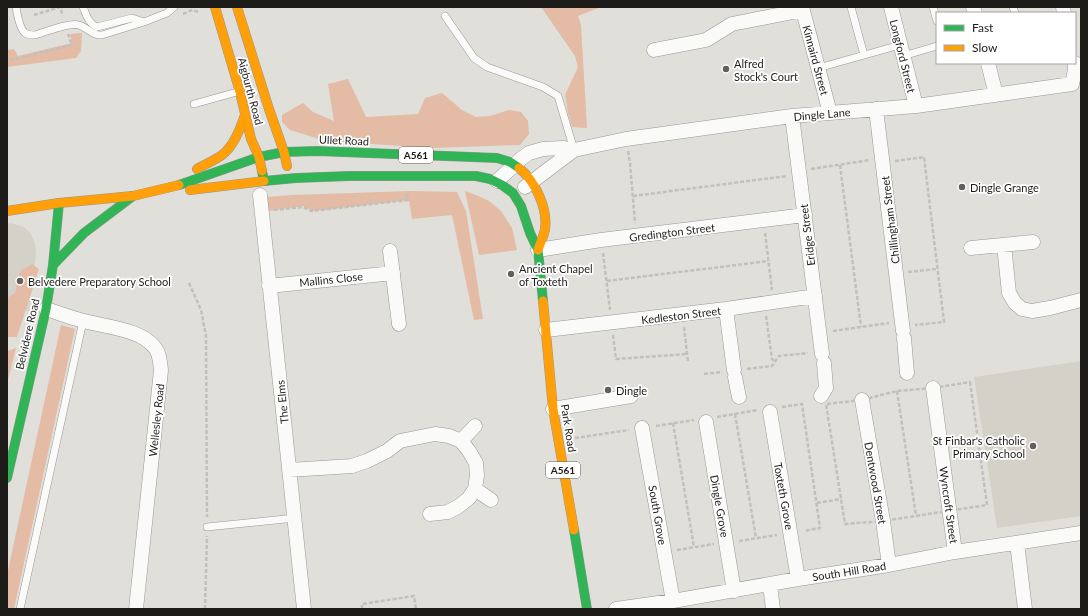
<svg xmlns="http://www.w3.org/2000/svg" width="1088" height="616" viewBox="0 0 1088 616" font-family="Lato,sans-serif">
  <rect width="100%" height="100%" fill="#e0dfda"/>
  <!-- built -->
  <path fill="#d4d2c8" d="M11,223L24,227L31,234L35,244L36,254L29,311L7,309V224Z
    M1081,361V516L997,528L974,377Z"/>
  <!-- green -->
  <path fill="#e4bba5" d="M541,7H601L578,16L581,25L587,128L572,127L568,113L565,95L578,67L575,56Z
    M82,33L81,51L76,58L7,67V50L14,49L18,56L72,43L70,34Z
    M348,79L366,117L418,114L425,98L442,93L462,110L476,117L490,116L509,110L521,112L528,121L529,134L520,145L433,148L326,141L290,130L282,122V115L303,103L313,112L334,121L328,84Z
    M411,191L457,192L466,211L483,319L474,320L452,215L412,219L409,200L312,211L303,206L268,211L266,197L293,195Z
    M465,191L476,195L489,201L501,211L512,228L517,250L479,255Z
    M32,264L39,269L17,337H7V298L15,293L20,271Z
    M61,325L75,329L14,609H7V575Z
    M16,348L7,384V351Z"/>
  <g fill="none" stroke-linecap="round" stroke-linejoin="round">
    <!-- lane casing -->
    <g stroke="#979794" stroke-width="8">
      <path id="lane" d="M16,7C17,13 20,29 25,33C28,35 31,35 35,35C45,32 70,22 79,25C88,28 93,36 102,35L144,22L167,13L174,7
        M83,7C87,16 88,23 97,27L132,18L144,22
        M851,7L864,55
        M933,7L937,21
        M1013,7L1015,13
        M445,16L474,58L487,67L543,87L558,96L574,150
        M903,56L937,46
        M818,68L900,45
        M194,104L237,92
        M207,527L295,518
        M20,609L83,321"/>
    </g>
    <!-- street casing -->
    <g stroke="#979794" stroke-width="15">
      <path id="street" d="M802,7L830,113
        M891,7L916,106
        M973,7L975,13
        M1063,7L1064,13
        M654,50L706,40L732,24L803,10
        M988,63L996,95
        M1072,84L1075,70V63
        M876,109L903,331
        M792,116L822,354
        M497,181L522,158L529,153L543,149L563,148L574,150L626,139L792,116L916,106L1072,84
        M525,187L574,150
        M260,195L304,609
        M1004,245L1009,293L1015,303L1022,309L1032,311L1050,308L1081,300
        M971,248L1033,242
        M538,250L601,240L805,215
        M390,251L399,324
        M269,286L393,273
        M46,309C59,313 71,318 84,321C106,327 142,329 156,349C160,355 160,363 161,370L136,609
        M726,309L734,370
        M546,330L726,309L815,296
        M904,338L907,373
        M735,377L739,397
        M933,388L955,552
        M821,396L826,388L824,363
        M862,400L883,521L889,565
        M553,409L631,396
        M770,412L798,579
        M706,422L734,591
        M642,428L673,601
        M461,441L475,426
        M289,470L352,466L367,461L387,451L400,441L435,434L449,436L461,441L469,451L476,463L477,475L475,489L469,498L459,506L448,512L430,514
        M475,489L491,500
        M1017,543L1025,609
        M770,585L773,609
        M616,609L673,601L798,579L889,565L955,552L1081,533"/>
    </g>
    <!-- fast casing -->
    <g stroke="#979794" stroke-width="10">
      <path id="fast" d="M259,157L284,152L317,151L497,158L510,162L519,168
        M262,171L264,181L296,178L349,176H476L490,179L502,185L513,193L521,206L530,233L538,250L543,301
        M179,185L259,157
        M53,265L84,233L133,196
        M7,478L46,309L53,265L59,203
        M574,530L587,609"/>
    </g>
    <!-- slow casing -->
    <g stroke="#979794" stroke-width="10">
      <path id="slow" d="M215,7L240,92L251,139L259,157L262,171
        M237,7L269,109L284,152L287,166
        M519,168C535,181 548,208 545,229C544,236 540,243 538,250
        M197,169C205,164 214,161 222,155C234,146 240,129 245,115
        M190,190L264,181
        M7,211L59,203L133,196L179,185
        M543,301L553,409L574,530"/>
    </g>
    <!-- path -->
    <path stroke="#c0c0be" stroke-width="2.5" stroke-dasharray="4 2" stroke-linecap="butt" d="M63,7H60L63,16
      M183,14L192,10L199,12
      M34,15L60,7
      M10,60L72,45L68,34
      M628,151L630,163L635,223
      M895,161L924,157L944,322L915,325
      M840,165L861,327
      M811,169L870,160
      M633,196L787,176
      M274,210L303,207L311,211L408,200L407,193
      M765,233L772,290
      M603,253L610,310
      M908,272L937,269
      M607,281L768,261
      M189,283L201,310L206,336L207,517
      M766,316L772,359L775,361
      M684,327L688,362
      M833,331L889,323
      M613,335L616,359L687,354
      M747,369L772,366L779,356L808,353
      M704,374L722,372
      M970,382L987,505L883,521L845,524L826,404L862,400L897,391L933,388Z
      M897,391L916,516
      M782,407L802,404L820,528L804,531
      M735,414L756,538
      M717,417L758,410
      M673,423L694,547
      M656,426L694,420
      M575,438L629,430
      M817,503L841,499
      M739,541L777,535
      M677,550L714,544
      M205,609L207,536
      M362,609V604L414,596L416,609"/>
    <!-- lane -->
    <use href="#lane" stroke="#fafaf9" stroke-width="7"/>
    <!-- street -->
    <use href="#street" stroke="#fafaf9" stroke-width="14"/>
    <!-- fast -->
    <use href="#fast" stroke="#30b455" stroke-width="9"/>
    <!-- slow -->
    <use href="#slow" stroke="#ff9f0a" stroke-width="9"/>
  </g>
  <!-- markers -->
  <g fill="#61605d" stroke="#fff" stroke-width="1.5">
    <circle cx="726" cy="69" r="4"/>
    <circle cx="962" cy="187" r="4"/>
    <circle cx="511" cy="274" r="4"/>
    <circle cx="20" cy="281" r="4"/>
    <circle cx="608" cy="390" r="4"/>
    <circle cx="1033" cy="446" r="4"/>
  </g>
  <g text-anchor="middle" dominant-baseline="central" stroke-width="3.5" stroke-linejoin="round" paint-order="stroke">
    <!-- shield labels -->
    <g fill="#fff" stroke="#61605e" stroke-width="1">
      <rect x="399" y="147" width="34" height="16" rx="3"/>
      <rect x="546" y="462" width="34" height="16" rx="3"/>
    </g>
    <g font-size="10" font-weight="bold" fill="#1d1c19">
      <text x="416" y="155">A561</text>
      <text x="563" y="470">A561</text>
    </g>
    <!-- street labels -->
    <g font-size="11" fill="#1d1c19" stroke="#fff">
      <text transform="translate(903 56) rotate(76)">Longford Street</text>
      <text transform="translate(816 60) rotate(75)">Kinnaird Street</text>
      <text transform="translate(251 91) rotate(75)">Aigburth Road</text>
      <text transform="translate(822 114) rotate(-5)">Dingle Lane</text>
      <text transform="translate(344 140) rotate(2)">Ullet Road</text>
      <text transform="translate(890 220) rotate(-97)">Chillingham Street</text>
      <text transform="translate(672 232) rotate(-7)">Gredington Street</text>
      <text transform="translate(807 235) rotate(-97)">Eridge Street</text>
      <text transform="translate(331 279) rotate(-6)">Mallins Close</text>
      <text transform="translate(681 315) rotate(-7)">Kedleston Street</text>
      <text transform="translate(27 334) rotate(-77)">Belvidere Road</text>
      <text transform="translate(282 402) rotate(-96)">The Elms</text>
      <text transform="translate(156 420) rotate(-84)">Wellesley Road</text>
      <text transform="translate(569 428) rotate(81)">Park Road</text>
      <text transform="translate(876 483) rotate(80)">Dentwood Street</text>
      <text transform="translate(784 496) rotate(80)">Toxteth Grove</text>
      <text transform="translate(949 505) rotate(82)">Wyncroft Street</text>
      <text transform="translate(720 506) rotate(80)">Dingle Grove</text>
      <text transform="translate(658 515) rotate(80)">South Grove</text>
      <text transform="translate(849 571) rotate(-9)">South Hill Road</text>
    </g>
    <!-- poi labels -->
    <g font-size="11" fill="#1d1c19" stroke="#fff" text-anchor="start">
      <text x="734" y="63">Alfred<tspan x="734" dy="13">Stock's Court</tspan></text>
      <text x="970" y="187">Dingle Grange</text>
      <text x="519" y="268">Ancient Chapel<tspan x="519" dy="13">of Toxteth</tspan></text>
      <text x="28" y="281">Belvedere Preparatory School</text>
      <text x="616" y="390">Dingle</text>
      <text x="1025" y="440" text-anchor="end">St Finbar's Catholic<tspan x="1025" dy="13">Primary School</tspan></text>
    </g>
  </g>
  <!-- border -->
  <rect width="1088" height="616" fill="none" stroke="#1d1c19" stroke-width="16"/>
  <!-- legend -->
  <rect x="936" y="12" width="140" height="52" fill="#ffffff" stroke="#a5a4a3"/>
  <rect x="944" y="25" width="20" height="6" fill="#30b455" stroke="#a5a4a3"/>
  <text x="972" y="32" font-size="12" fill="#1d1c19">Fast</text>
  <rect x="944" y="45" width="20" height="6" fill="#ff9f0a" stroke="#a5a4a3"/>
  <text x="972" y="52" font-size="12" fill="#1d1c19">Slow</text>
</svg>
